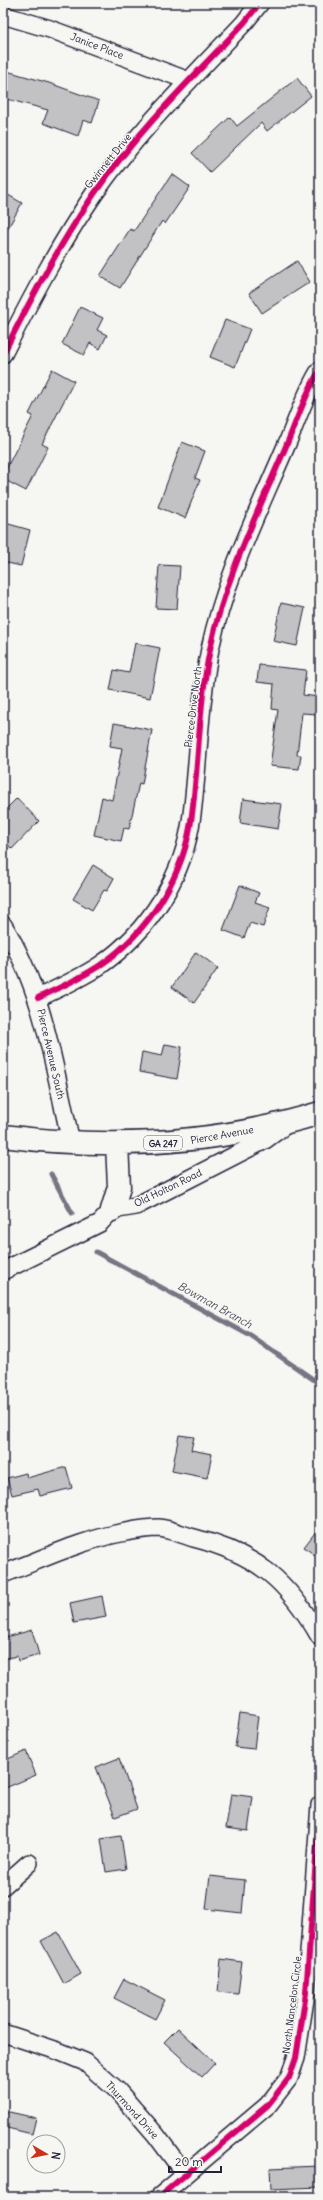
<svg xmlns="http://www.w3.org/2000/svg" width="323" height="2200" viewBox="0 0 323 2200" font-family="Delius,sans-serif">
  <rect width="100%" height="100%" fill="#f6f6f2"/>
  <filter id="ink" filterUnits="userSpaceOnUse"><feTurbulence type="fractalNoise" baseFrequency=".025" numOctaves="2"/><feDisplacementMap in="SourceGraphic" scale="8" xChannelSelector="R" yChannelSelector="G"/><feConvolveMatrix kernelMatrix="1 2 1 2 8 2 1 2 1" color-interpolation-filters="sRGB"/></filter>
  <g filter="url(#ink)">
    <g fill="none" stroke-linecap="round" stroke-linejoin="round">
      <!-- stream -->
      <path stroke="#757583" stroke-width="5" d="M51,1174L72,1213
        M96,1252L249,1335L320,1384"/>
    </g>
    <!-- building -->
    <path fill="#c2c2c4" stroke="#22223b" d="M3,70L49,83L99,101L92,123L83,120L78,136L43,123L48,110L3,98Z
      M297,78L311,96L267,131L261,123L210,172L192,153L230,117L237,126Z
      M172,174L190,187L165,224L162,221L120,288L100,276L130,229L134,231Z
      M3,192L22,203L3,237Z
      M297,261L310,282L262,313L249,293Z
      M80,307L103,318L97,330L107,335L100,349L90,343L84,355L62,344Z
      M225,320L250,329L235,367L210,357Z
      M52,369L74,381L42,444L48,447L26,491L3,479V475L33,416L29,414Z
      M182,442L205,451L195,478L200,480L185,518L158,507Z
      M5,523L30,530L21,566L3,562V531Z
      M159,565L180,566L177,609L156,608Z
      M281,603L305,608L297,646L273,641Z
      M135,643L160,648L150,698L110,690L114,670L129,673Z
      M259,665L306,670L303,695L319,697L317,714L302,713L297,755H301L299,769L270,766L278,710L272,709L274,684L257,682Z
      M114,723L152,730L142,784L139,783L129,829L124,828L121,841L94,835L102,797L112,800L122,748L110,746Z
      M17,798L39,821L12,849L3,840V812Z
      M243,799L282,804L278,829L240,823Z
      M93,865L114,878L107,891L104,890L92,910L73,899Z
      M240,885L259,893L255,902L270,907L263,927L250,923L244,938L223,930Z
      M196,952L218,968L194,1003L172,987Z
      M165,1044L182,1047L177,1079L139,1072L142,1052L162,1056Z
      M179,1435L194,1437L191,1450L212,1454L207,1478L172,1471Z
      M66,1467L72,1488L40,1496L38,1489L12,1495L7,1478L26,1473L27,1478Z
      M320,1526V1559L304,1547Z
      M102,1596L106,1617L74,1623L70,1603Z
      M32,1630L39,1655L18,1661L17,1656L3,1659V1638Z
      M240,1713L258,1716L254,1749L235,1747Z
      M26,1751L36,1775L3,1789V1761Z
      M119,1758L137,1809L115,1817L96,1767Z
      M231,1794L253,1797L248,1831L226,1828Z
      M121,1836L126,1869L106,1872L101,1839Z
      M210,1876L245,1880L242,1913L206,1909Z
      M58,1932L81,1974L64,1984L41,1941Z
      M221,1959L242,1962L238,1994L218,1992Z
      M124,1979L165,2000L155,2019L114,1998Z
      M178,2028L215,2063L202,2077L164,2042Z
      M5,2111L36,2118L32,2134L3,2127Z
      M320,2166V2187L271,2189L270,2168Z"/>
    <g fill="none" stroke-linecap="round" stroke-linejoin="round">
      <!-- minor casing -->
      <g stroke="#22223b" stroke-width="20">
        <path id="minor" d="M3,15L50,29L189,81
          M3,354C31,299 59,245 94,194C137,132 192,78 244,23L260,3
          M3,925C44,990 54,1069 71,1142
          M38,998C59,988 79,979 99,966C149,932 185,875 192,814C199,759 199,703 210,649C225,578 258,512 286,446C296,423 306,391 320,370
          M3,1271L100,1223L112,1210L136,1206L265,1140L287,1124
          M3,1574C43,1559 84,1539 126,1532C136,1530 149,1528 159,1528C170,1529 183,1535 194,1538C257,1554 288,1581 320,1637
          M3,1886L29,1863
          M3,2033L58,2051L85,2062L118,2091L156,2135L185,2174
          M159,2197L268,2105L289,2078L296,2058L306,1993L320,1805"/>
      </g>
      <!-- primary casing -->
      <g stroke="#22223b" stroke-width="25">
        <path id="primary" d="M3,1136C111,1150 215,1145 320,1113
          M112,1210L119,1187L117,1144"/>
      </g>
      <!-- minor -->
      <use href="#minor" stroke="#f6f6f2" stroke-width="17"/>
      <!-- primary -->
      <use href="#primary" stroke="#f6f6f2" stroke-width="22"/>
      <!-- cycleway casing -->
      <g stroke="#f6f6f2" stroke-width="8">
        <path id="cycleway" d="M3,354C31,299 59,245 94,194C137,132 192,78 244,23L260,3
          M38,998C59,988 79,979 99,966C149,932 185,875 192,814C199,759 199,703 210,649C225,578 258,512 286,446C296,423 306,391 320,370
          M159,2197L268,2105L289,2078L296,2058L306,1993L320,1805"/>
      </g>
      <!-- cycleway -->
      <use href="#cycleway" stroke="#d6006c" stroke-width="6"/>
    </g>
  </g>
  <g text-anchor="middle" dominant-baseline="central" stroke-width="3" stroke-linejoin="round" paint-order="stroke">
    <!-- shield labels -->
    <rect fill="#f6f6f2" stroke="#626272" stroke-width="1" x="144" y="1136" width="38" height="14" rx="3"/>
    <g font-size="9" font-weight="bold" fill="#22223b">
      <text x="163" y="1143">GA 247</text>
    </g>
    <!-- street labels -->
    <g font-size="10" fill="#22223b" stroke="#f6f6f2">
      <text transform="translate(97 46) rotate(21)">Janice Place</text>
      <text transform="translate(108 161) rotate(-51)">Gwinnett Drive</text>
      <text transform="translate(193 707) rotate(-83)">Pierce Drive North</text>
      <text transform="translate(51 1054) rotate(77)">Pierce Avenue South</text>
      <text transform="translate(222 1135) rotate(-10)">Pierce Avenue</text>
      <text transform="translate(168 1188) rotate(-26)">Old Holton Road</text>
      <text transform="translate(292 2005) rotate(-83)">North Nancelon Circle</text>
      <text transform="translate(132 2110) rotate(48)">Thurmond Drive</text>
    </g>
    <!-- water labels -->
    <g font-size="11" font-style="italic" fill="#535365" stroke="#f6f6f2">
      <text transform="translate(215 1305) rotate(29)">Bowman Branch</text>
    </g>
  </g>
  <!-- margin -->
  <rect width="323" height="2200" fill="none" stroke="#f6f6f2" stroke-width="16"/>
  <rect x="8" y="8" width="307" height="2184" fill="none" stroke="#22223b" stroke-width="1.5" filter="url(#ink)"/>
  <!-- north arrow -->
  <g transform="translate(46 2154) rotate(99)"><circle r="19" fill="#f6f6f2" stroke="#a1a1a9"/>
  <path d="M0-3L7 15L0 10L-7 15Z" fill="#c8321e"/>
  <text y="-6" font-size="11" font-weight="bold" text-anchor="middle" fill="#22223b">N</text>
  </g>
  <!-- scale -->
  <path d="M169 2166v6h52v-6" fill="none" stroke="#22223b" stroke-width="2"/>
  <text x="175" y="2166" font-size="12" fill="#22223b" stroke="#f6f6f2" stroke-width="3" paint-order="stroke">20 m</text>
</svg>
